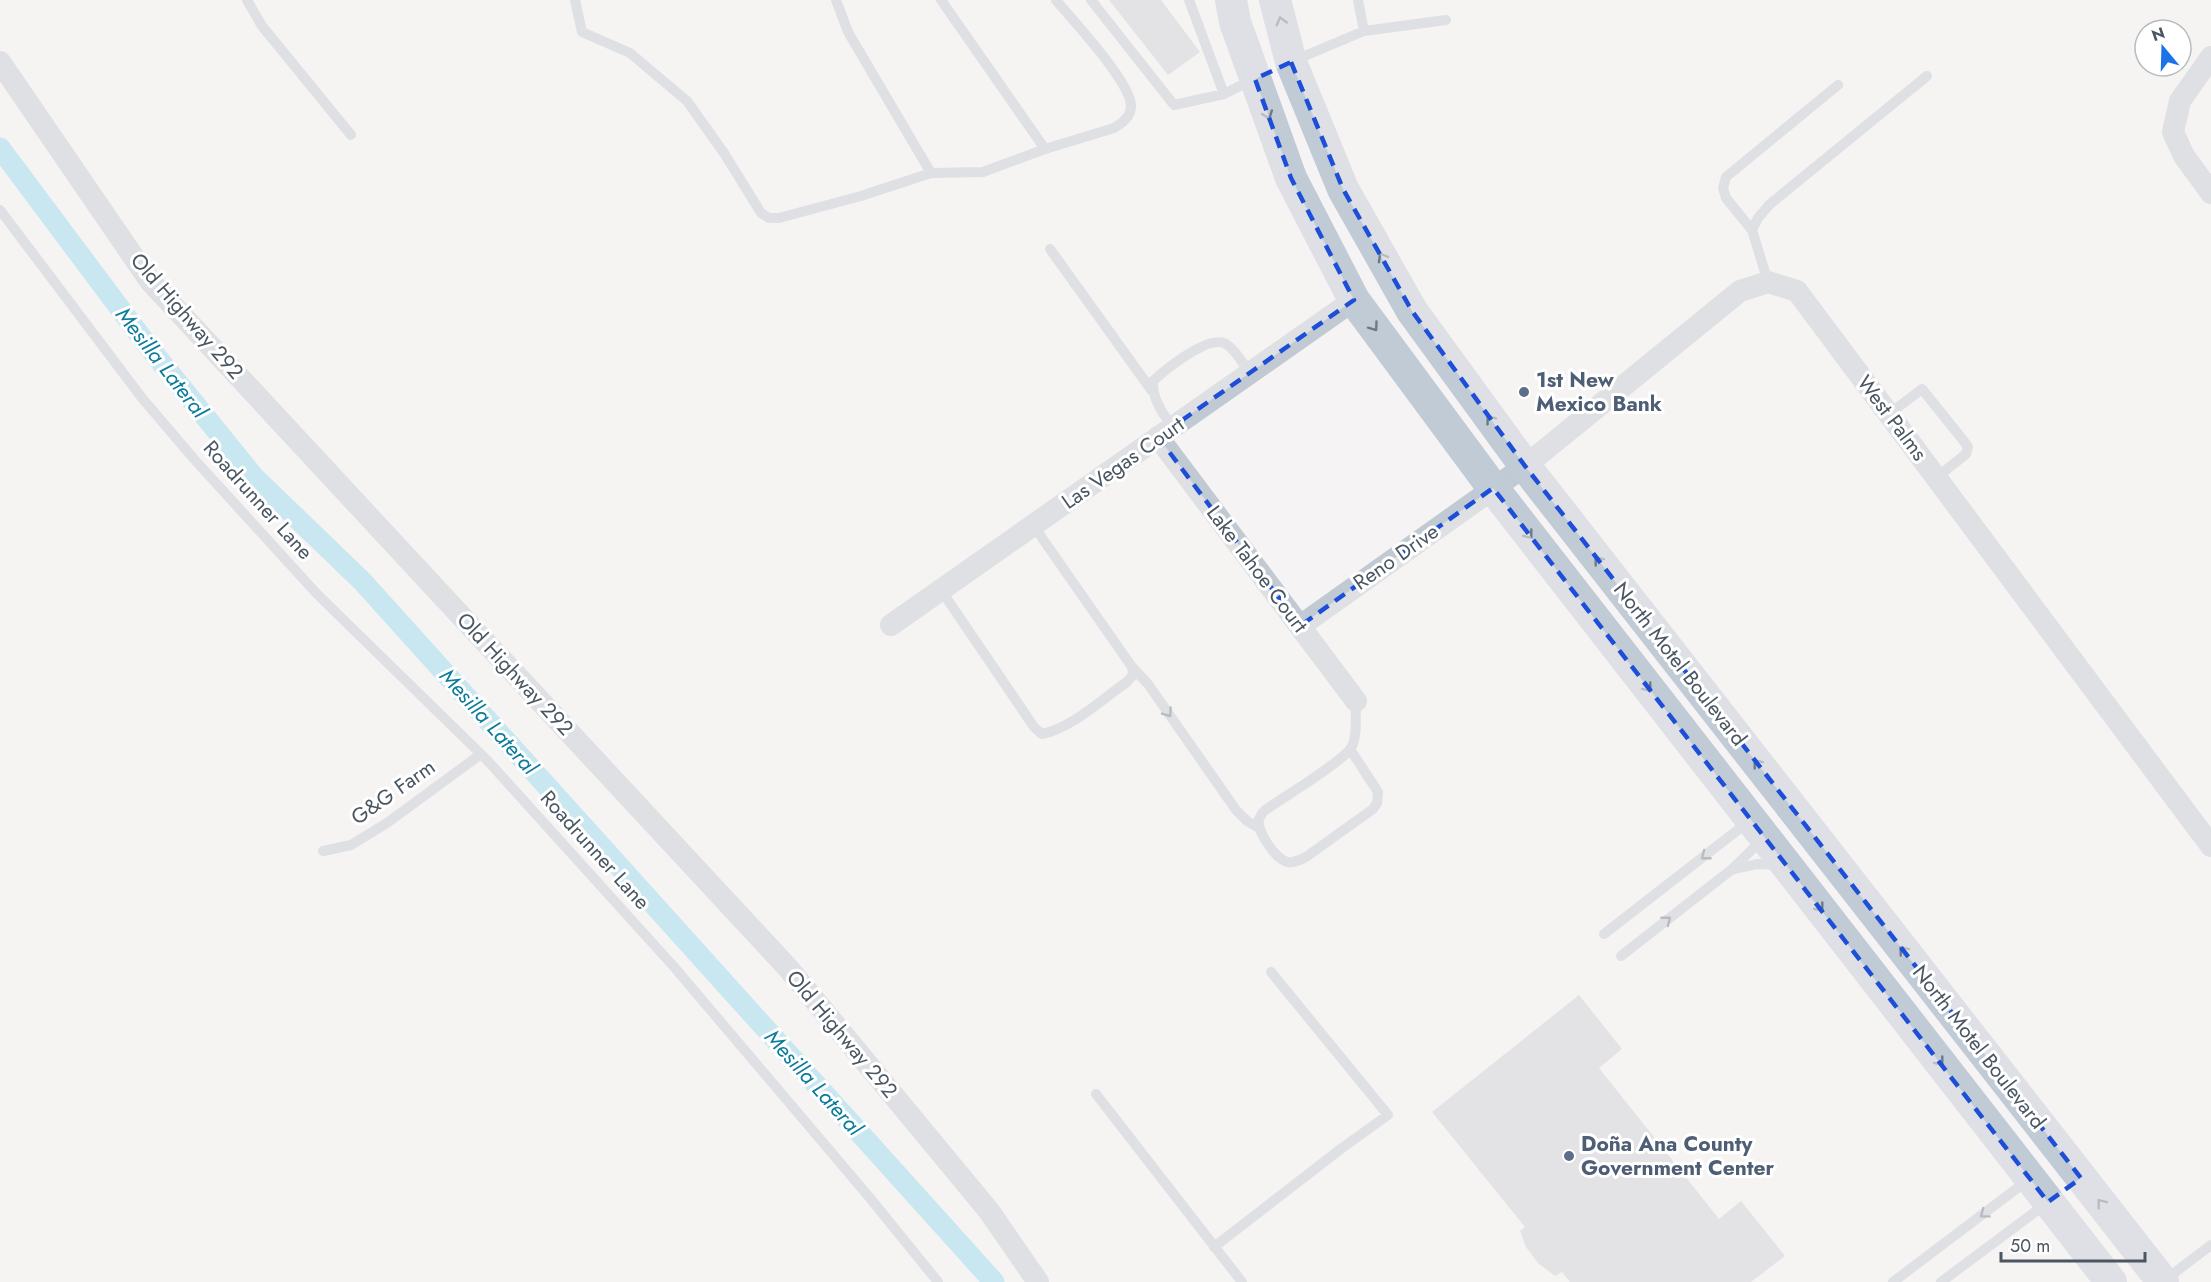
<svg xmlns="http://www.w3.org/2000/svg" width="2211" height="1282" viewBox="0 0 2211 1282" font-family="Jost,sans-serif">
  <rect width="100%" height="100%" fill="#f5f3f3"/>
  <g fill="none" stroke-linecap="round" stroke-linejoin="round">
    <!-- canal -->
    <path stroke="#90daee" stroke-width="21" d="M0,148L148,346L254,477L362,581L994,1282"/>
  </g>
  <!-- building -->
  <path fill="#cdcfd5" d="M1109,0H1161L1200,52L1168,75Z
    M1579,995L1622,1049L1599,1068L1719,1219L1741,1201L1785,1256L1751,1282H1570L1562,1272L1555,1276L1538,1263L1526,1247L1520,1231L1525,1227L1432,1112Z"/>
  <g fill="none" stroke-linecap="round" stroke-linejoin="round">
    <!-- lane -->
    <path stroke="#c1cad2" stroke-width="10" d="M247,0L262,26L351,135
      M575,0L582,32L630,53L687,101L724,153L761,213L769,218H779L861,196L931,173
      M836,0L848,32L931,173L983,172L1045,149L1114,128C1122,123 1130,118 1131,107C1132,83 1073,21 1056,0
      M941,0L1045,149
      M1091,0L1174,105L1224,94L1254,79
      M1189,0L1224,94
      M1358,0L1364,31
      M1295,60L1364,31L1446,20
      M0,210L142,398L194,459L317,594L487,760L675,968L870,1198L938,1282
      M1752,230L1726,198L1723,188L1726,177L1838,85
      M1050,249L1152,391
      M1768,282L1752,230L1758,218L1770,204L1927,76
      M1889,414L1922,389L1963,440L1968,447L1966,454L1936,478
      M1173,428C1163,413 1152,400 1153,381C1166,369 1209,334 1226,344C1236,350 1243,364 1250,373
      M941,590L1034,727L1042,734C1072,728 1102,699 1127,682L1133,675L1132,667L1033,525
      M1132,667L1148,684L1236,810L1247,821L1259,828
      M1350,749L1378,792L1377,803L1373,809L1306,857C1300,860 1295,863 1288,862C1276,860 1256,831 1259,819C1259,819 1263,811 1264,811C1282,798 1341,763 1351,748C1358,736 1355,715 1356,701
      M323,851L351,845L387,823L481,754
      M1731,870L1757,864L1778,865
      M1604,934L1748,822
      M1621,956L1731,870L1762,840
      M1096,1094L1242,1282
      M1214,1247L1342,1148L1388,1115L1271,972
      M2165,1280L2211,1245
      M1893,1282L2028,1180
      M1941,1282L2047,1203"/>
    <!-- street -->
    <path stroke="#c1cad2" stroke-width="22" d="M2211,57L2180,101L2173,132L2184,156L2211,193
      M0,62L150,281L788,968L989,1211L1038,1282
      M1158,437L1356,701
      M891,625L1354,300
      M1300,626L1525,466L1740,291L1768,282L1797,291L2211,846"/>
    <!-- secondary -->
    <path stroke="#c1cbd6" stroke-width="32" d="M1231,0L1235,22L1291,178L1354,300L1493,488L2111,1282
      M1275,0L1291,62L1343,189L1412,311L1525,466L2163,1282"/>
  </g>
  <!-- one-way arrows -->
  <defs><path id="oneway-chevron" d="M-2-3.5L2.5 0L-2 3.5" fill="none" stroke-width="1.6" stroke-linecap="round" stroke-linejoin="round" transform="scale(1.5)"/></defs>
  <g stroke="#6e7984">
    <use href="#oneway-chevron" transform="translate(1281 21) rotate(-105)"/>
    <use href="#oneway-chevron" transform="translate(1268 115) rotate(70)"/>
    <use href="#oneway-chevron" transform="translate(1382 257) rotate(-120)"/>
    <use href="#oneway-chevron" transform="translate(1374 327) rotate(54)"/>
    <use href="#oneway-chevron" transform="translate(1490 419) rotate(-126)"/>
    <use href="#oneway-chevron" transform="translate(1529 535) rotate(52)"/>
    <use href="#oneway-chevron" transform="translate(1598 560) rotate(-128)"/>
    <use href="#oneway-chevron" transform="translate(1648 688) rotate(52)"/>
    <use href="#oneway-chevron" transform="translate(1757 763) rotate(-128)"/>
    <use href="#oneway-chevron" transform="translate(1820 908) rotate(52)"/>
    <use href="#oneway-chevron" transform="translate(1903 950) rotate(-128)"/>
    <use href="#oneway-chevron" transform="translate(1940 1062) rotate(52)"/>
    <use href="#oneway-chevron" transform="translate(2101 1203) rotate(-128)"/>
  </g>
  <g stroke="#6e7983">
    <use href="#oneway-chevron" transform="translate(1168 713) rotate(55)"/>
    <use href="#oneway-chevron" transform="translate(1705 856) rotate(142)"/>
    <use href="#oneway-chevron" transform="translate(1667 920) rotate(-38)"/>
    <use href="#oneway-chevron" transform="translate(1984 1214) rotate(143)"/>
  </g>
  <!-- marked area -->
  <path d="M0 0H2211V1282H0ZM1291,62L1343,189L1412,311L1525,466L2081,1178L2048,1202L1493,488L1300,626L1158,437L1354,300L1291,178L1255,79Z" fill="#f5f3f3" fill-opacity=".55" fill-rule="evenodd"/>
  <path fill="none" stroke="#1d4ed8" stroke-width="4.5" stroke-dasharray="12 8" stroke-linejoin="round" d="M1291,62L1343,189L1412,311L1525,466L2081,1178L2048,1202L1493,488L1300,626L1158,437L1354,300L1291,178L1255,79Z"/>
  <!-- markers -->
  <g fill="#5c6f8a" stroke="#fff" stroke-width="2">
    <circle cx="1524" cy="392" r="6"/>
    <circle cx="1569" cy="1156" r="6"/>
  </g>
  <g text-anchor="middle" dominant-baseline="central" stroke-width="6" stroke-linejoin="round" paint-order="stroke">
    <!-- street labels -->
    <g font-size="21" fill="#4a5661" stroke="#fff">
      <text transform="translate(187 316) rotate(49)">Old Highway 292</text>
      <text transform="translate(1892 418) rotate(53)">West Palms</text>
      <text transform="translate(1123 463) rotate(-35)">Las Vegas Court</text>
      <text transform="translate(258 500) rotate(48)">Roadrunner Lane</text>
      <text transform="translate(1396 557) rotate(-35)">Reno Drive</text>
      <text transform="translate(1257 569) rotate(53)">Lake Tahoe Court</text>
      <text transform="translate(1680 664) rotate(52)">North Motel Boulevard</text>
      <text transform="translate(515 674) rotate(47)">Old Highway 292</text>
      <text transform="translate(393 792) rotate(-35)">G&amp;G Farm</text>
      <text transform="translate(595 850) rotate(48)">Roadrunner Lane</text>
      <text transform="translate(842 1034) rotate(50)">Old Highway 292</text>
      <text transform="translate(1979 1047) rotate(52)">North Motel Boulevard</text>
    </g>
    <!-- service labels -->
    <g font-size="21" font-weight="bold" fill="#4e5e75" stroke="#fff" text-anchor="start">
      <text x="1536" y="380">1st New<tspan x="1536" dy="24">Mexico Bank</tspan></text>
      <text x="1581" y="1144">Doña Ana County<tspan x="1581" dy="24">Government Center</tspan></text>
    </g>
    <!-- water labels -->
    <g font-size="22" font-style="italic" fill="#0c7c9b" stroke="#fff">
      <text transform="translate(162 362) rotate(52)">Mesilla Lateral</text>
      <text transform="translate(489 721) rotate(48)">Mesilla Lateral</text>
      <text transform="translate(814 1082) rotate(48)">Mesilla Lateral</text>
    </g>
  </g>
  <!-- north arrow -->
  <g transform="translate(2163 48) rotate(341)"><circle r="28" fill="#ffffff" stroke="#b7bbc0" stroke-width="1.5"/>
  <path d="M0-4.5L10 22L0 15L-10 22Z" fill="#1a73e8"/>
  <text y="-9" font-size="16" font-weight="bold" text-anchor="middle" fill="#4a5661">N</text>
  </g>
  <!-- scale -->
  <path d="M2001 1252v9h144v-9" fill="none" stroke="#4a5661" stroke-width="3"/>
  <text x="2010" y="1252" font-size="18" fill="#4a5661" stroke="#ffffff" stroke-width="4.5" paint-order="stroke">50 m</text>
</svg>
